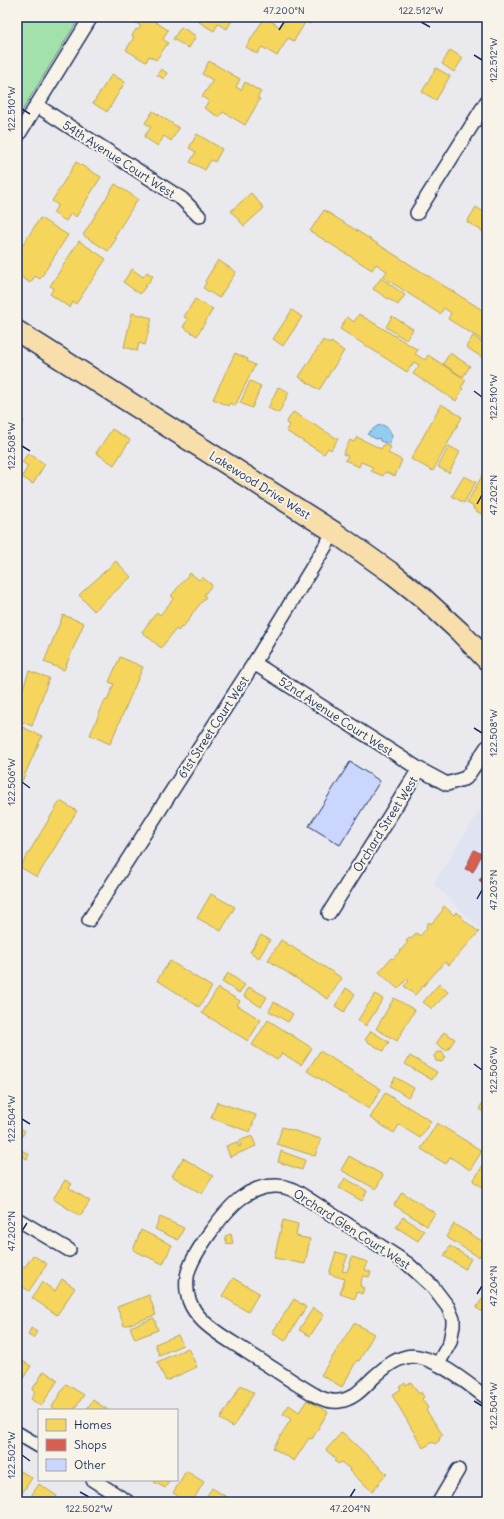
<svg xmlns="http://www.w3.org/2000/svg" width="504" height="1519" viewBox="0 0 504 1519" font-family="Delius,sans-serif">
  <rect width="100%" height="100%" fill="#eaeaee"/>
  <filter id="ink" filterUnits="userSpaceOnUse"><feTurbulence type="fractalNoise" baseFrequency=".025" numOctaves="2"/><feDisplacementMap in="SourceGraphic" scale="8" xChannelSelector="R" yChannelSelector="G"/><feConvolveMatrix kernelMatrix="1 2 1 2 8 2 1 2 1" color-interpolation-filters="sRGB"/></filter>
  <g filter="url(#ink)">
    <!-- built -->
    <path fill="#e0e4f2" d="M487,798V935L433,884Z"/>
    <!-- green -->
    <path fill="#a2e1aa" stroke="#5e8884" d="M17,17H80L17,119Z"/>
    <!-- water -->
    <path fill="#91cdf1" stroke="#628eb6" d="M383,425L389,429L392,436L389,444L380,441L379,438L376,439L367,434L377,426Z"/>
    <!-- homes -->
    <path fill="#f6d55c" stroke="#b4a35d" d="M133,17H155L154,21L168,30L163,39L168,43L156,60L149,56L146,62L126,50L134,37L132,36L136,29L138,30L141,26L131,20Z
      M202,17H234L227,29L218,24L214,31L199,22Z
      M265,17L280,27L287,17H314L310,24L306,21L294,41L288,38L277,56L262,47L257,54L246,47Z
      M181,27L196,36L189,48L173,39Z
      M450,50L463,58L454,72L442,64Z
      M209,61L240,79L236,87L241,90L245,82L261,92L257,98L260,99L245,125L223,112L219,117L204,108L209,101L202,97L213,80L202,74Z
      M436,68L450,76L436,100L422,92Z
      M161,69L167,73L164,79L157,75Z
      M112,74L125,82L107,112L93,103Z
      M153,111L179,128L171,141L164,136L158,146L144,137L151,127L145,123Z
      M197,134L222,149L215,162L211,160L205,170L190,162L196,152L189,148Z
      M76,162L101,177L76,217L71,213L66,221L53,213L58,205L52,201Z
      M115,184L138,199L114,237L116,239L108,251L83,235Z
      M251,193L264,208L244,226L231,211Z
      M476,207L484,212L487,207V234L467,222Z
      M324,210L487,313V343L448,319L451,313L444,308L440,314L383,277L387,271L376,264L372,270L310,231Z
      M40,218L68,235L40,279L35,276L30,283L17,274V254Z
      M79,241L106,259L76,304L73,302L70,308L50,294L54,288L50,286Z
      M218,260L236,272L219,298L203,288L206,283L205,281Z
      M132,269L143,277L147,272L153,276L140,294L123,282Z
      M381,278L405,295L398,305L373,289Z
      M195,299L213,309L197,336L183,327L188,319L184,317Z
      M292,310L302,317L283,346L273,339Z
      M132,313L152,318L145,345L139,343L137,351L124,347Z
      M359,314L418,350L415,354L425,360L428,355L466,380L461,388L463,389L456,401L413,374L419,365L414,362L407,372L340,329L347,317L354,322Z
      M392,316L413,329L406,340L386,327Z
      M473,336L487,346L486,360L466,347Z
      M323,340L330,344L331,342L344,351L319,390L299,377Z
      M235,353L248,359L247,361L255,365L235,406L230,403L228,406L213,399Z
      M450,353L470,366L463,377L443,364Z
      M250,381L261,386L252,408L240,403Z
      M278,387L289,392L279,413L268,408Z
      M441,404L462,417L433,471L411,459Z
      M293,412L338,439L331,450L328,448L324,454L286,431L289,425L286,423Z
      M17,416L24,421L17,432Z
      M112,429L130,440L114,465L96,453Z
      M357,437L381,449L384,444L391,447L388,453L402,460L395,476L385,472L383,476L371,471L373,467L361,462L359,467L345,460L348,456L343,454L350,440L354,442Z
      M449,446L460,452L449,473L438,467Z
      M28,453L45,464L33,484L22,477L28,466L22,462Z
      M487,467V515L486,517L473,509L474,507L467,503Z
      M464,476L476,482L464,503L452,496Z
      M116,561L131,577L94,611L79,595Z
      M190,573L199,580L202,577L212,585L204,595L206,597L191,615L192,616L182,628L181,627L178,631L176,629L161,648L142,632L157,612L160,615L174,598L171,596Z
      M63,615L84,623L64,670L44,662Z
      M120,657L143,667L110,744L90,735L105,700L107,701L114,684L109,682Z
      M29,671L49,678L32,726L17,720V705Z
      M22,727L42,736L22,781L17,779V738Z
      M60,801L77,811L37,877L20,867Z
      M211,894L235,907L221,931L197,918Z
      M444,906L454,915L457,912L465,921L479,932L449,965L445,962L415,995L404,986L409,981L407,979L398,989L379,972L391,958L393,959L408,942L406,941L409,938L411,939L416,933L420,936L427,928L426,926L429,922L431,924L443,910L442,909Z
      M261,935L270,940L259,958L250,952Z
      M281,940L342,978L328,999L268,960Z
      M170,961L212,987L199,1007L157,980Z
      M228,973L245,985L239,993L222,982Z
      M439,984L448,992L432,1009L423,1002Z
      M249,987L267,997L261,1007L244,996Z
      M218,988L240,1001L237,1005L261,1020L248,1041L202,1013Z
      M346,988L355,994L344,1012L335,1006Z
      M375,994L383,999L366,1026L358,1020Z
      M394,998L415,1010L397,1041L376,1029Z
      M274,1002L293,1014L288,1022L269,1011Z
      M268,1020L312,1048L301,1065L282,1053L277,1060L252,1045Z
      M371,1031L389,1042L383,1051L365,1040Z
      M444,1032L455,1039L447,1051L436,1044Z
      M320,1051L381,1089L369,1109L307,1071Z
      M437,1052H442L445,1057L442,1062L436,1061L434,1056Z
      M410,1056L437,1072L432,1080L405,1064Z
      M395,1077L414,1088L408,1097L390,1086Z
      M385,1093L431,1121L420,1138L399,1125L394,1133L370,1118Z
      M484,1101L487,1103V1115L479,1109Z
      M217,1102L256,1115L250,1132L211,1118Z
      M437,1123L482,1151L470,1170L450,1157L446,1164L421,1149Z
      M19,1127L25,1131L19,1141L17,1140V1131Z
      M282,1127L321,1139L315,1156L277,1144Z
      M252,1136L256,1146L230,1157L226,1146L237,1142L239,1147L241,1146L239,1141Z
      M21,1150L29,1154L27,1159L18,1154Z
      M281,1151L305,1160L302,1170L278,1162Z
      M349,1156L383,1175L376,1189L341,1170Z
      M183,1158L213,1176L202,1194L172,1176Z
      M487,1159V1190L473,1181Z
      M345,1178L367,1191L362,1201L339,1188Z
      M65,1180L72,1184L69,1188L90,1201L80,1216L53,1199Z
      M402,1192L435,1213L427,1226L394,1205Z
      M160,1217L184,1228L178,1240L155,1229Z
      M403,1217L424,1231L418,1241L396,1227Z
      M283,1220L298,1224L296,1236L310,1239L305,1264L274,1258Z
      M454,1224L487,1244L479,1257L446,1237Z
      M141,1230L172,1245L163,1264L133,1250Z
      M231,1234L233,1243L227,1244L225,1236Z
      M450,1246L471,1259L465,1269L444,1256Z
      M336,1252L348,1255L342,1271L347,1272L352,1257L368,1262L365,1270L371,1272L369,1277L363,1276L360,1286L364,1288L362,1294L357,1292L355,1299L340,1294L345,1279L329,1274Z
      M33,1255L47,1264L29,1291L17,1283V1262L25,1267Z
      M233,1278L259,1293L248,1312L222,1296Z
      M62,1279L75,1288L57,1315L32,1298L42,1282L55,1291Z
      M149,1295L156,1315L124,1326L117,1307Z
      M484,1296L487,1298V1314L476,1308Z
      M294,1299L306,1307L285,1341L272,1333Z
      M313,1308L324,1315L310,1336L299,1330Z
      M154,1318L158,1330L135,1339L130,1327Z
      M354,1323L374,1334L359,1361L357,1360L342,1387L321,1375Z
      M31,1328L37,1332L33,1338L28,1335Z
      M178,1335L183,1345L159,1355L155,1344Z
      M188,1348L197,1367L166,1381L157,1362Z
      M17,1358L31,1366L20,1383L17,1381Z
      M44,1371L58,1380L41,1406L31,1399L35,1392L32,1390Z
      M411,1382L419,1394L421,1392L424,1397L422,1399L428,1408L426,1410L443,1435L439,1438L440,1440L435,1444L433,1442L423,1448L392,1395L401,1389L399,1387L405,1383L406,1385Z
      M66,1384L84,1395L74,1410H57L52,1407Z
      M241,1385L254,1393L233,1427L220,1419Z
      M93,1400L108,1410H86Z
      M307,1400L328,1412L312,1439L309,1438L294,1461L273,1448L291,1419L283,1414L289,1405L299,1412Z
      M342,1432L387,1474L372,1491L349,1471L350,1469L341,1462L339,1464L334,1461L336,1459L326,1450Z
      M17,1470L20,1472L21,1471L32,1478L17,1501Z
      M186,1471L204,1482L192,1502L185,1498L184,1500L173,1493Z
      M155,1480H170L165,1488L154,1482Z
      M39,1484L57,1496L53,1502H27Z
      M212,1488L230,1499L228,1502H203Z"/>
    <!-- shops -->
    <path fill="#d6604d" stroke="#9e5152" d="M474,850L482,854L473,872L465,869Z
      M487,873V888L479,880Z"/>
    <!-- building -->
    <path fill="#cad6fd" stroke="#1b2f5e" d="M350,762L380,781L340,845L309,826Z"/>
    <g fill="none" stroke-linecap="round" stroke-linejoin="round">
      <!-- street casing -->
      <g stroke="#1b2f5e" stroke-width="16">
        <path id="street" d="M36,105L182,199L199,216
          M17,137L91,17
          M417,213L487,101
          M254,663L419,769
          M329,913L419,769L447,784L466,778L487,747
          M89,920L254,663L334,532
          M17,1219L69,1250
          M438,1364L450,1342L453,1325V1319L448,1307L432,1286L408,1264L305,1197C296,1191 286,1185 274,1186C263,1186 250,1191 241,1198C224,1211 190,1256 187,1277C185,1295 190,1308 203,1321C215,1333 232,1342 247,1352C263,1362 279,1372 295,1383C304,1388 312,1394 321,1398C326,1400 333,1402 339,1401C354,1399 363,1388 373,1378C383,1369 393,1360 406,1357C429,1351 468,1384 487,1398
          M17,1433L39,1446
          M93,1480L128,1502
          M439,1502L458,1470"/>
      </g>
      <!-- primary casing -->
      <g stroke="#1b2f5e" stroke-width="23">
        <path id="primary" d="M17,331L334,532L393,574L422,597L459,631L487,660"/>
      </g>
      <!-- street -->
      <use href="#street" stroke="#f7f3e8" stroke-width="13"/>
      <!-- primary -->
      <use href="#primary" stroke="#f8deab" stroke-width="20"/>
    </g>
  </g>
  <!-- ticks -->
  <path fill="none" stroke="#1b2f5e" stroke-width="1.5" d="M421,22L430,27M279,30L284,22M474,55L482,60M22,109L30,114M474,391L482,397M22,446L30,451M477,504L482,495M474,728L482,733M22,782L30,788M477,899L482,890M474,1064L482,1070M22,1119L30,1124M22,1231L27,1223M477,1294L482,1286M474,1401L482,1406M22,1455L30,1461M80,1492L89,1497M350,1497L355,1489"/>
  <g text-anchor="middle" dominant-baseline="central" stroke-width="4" stroke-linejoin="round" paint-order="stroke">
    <!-- street labels -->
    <g font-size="12" fill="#1b2f5e" stroke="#f7f3e8">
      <text transform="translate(119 159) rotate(33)">54th Avenue Court West</text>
      <text transform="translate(260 485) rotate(32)">Lakewood Drive West</text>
      <text transform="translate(336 716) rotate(33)">52nd Avenue Court West</text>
      <text transform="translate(213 727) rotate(-57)">61st Street Court West</text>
      <text transform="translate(385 824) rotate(-58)">Orchard Street West</text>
      <text transform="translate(352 1229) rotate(33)">Orchard Glen Court West</text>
    </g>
  </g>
  <!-- margin -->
  <rect width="504" height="1519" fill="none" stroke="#f7f3e8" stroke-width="44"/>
  <!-- legend -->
  <rect x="38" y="1409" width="140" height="72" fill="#f7f3e8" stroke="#9fa5b1"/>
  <rect x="46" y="1419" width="20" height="12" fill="#f6d55c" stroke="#9fa5b1"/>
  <text x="74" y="1429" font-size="12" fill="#1b2f5e">Homes</text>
  <rect x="46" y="1439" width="20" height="12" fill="#d6604d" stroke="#9fa5b1"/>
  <text x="74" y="1449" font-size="12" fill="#1b2f5e">Shops</text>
  <rect x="46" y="1459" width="20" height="12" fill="#cad6fd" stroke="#9fa5b1"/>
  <text x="74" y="1469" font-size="12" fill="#1b2f5e">Other</text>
  <rect x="22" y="22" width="460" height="1475" fill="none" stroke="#1b2f5e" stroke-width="1.5"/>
  <g font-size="10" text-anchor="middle" fill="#1b2f5e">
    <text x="284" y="14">47.200°N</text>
    <text x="421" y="14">122.512°W</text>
    <text transform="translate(493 60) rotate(-90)" y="4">122.512°W</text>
    <text transform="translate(11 109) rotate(-90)" y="4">122.510°W</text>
    <text transform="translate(493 397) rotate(-90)" y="4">122.510°W</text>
    <text transform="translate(11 446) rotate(-90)" y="4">122.508°W</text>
    <text transform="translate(493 495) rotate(-90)" y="4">47.202°N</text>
    <text transform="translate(493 733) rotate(-90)" y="4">122.508°W</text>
    <text transform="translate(11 782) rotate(-90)" y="4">122.506°W</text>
    <text transform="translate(493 890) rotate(-90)" y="4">47.203°N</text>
    <text transform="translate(493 1070) rotate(-90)" y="4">122.506°W</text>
    <text transform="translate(11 1119) rotate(-90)" y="4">122.504°W</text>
    <text transform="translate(11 1231) rotate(-90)" y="4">47.202°N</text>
    <text transform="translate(493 1286) rotate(-90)" y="4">47.204°N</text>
    <text transform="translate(493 1406) rotate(-90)" y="4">122.504°W</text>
    <text transform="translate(11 1455) rotate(-90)" y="4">122.502°W</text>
    <text x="89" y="1512">122.502°W</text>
    <text x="350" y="1512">47.204°N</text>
  </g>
</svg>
